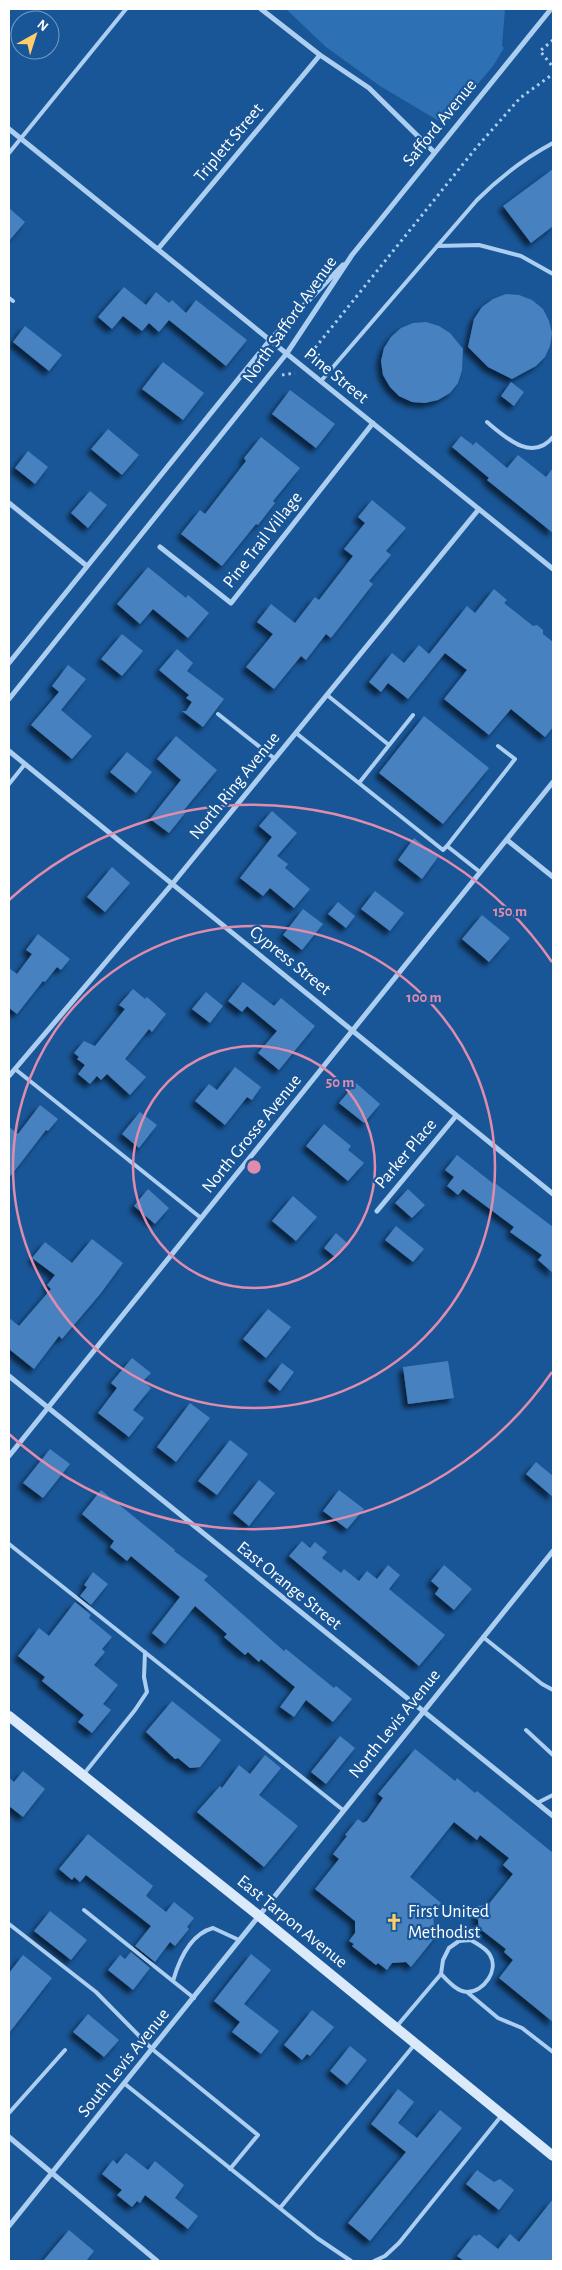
<svg xmlns="http://www.w3.org/2000/svg" width="562" height="2270" viewBox="0 0 562 2270" font-family="'Alegreya Sans',sans-serif">
  <defs>
    <filter id="shadow"><feDropShadow dx="-4.5" dy="4.5" stdDeviation="2.5" flood-color="#0009"/></filter>
  </defs>
  <rect width="100%" height="100%" fill="#195697"/>
  <!-- green -->
  <path fill="#2d70b4" d="M286,9H505L502,46L504,48L493,66L444,124L380,86L326,47Z"/>
  <!-- building -->
  <path fill="#4681bf" filter="url(#shadow)" d="M553,169V226L531,243L503,206Z
    M9,208L25,222L9,241Z
    M124,287L146,305L156,292L169,303L172,300L186,313L196,300L247,340L226,366L169,320L159,332L149,323L142,331L123,316L112,329L98,317Z
    M506,294L519,295L532,300L543,309L549,321L552,333L550,346L545,357L536,366L512,379L488,367L468,347L474,319L482,307L493,299Z
    M426,322L439,326L450,333L463,349L462,370L458,383L450,393L438,400L425,403L412,402L399,396L390,387L383,375L381,361L384,348L391,337L401,328L413,323Z
    M25,326L62,355L49,371L13,342Z
    M163,362L204,393L183,420L142,389Z
    M511,382L524,392L514,406L501,396Z
    M290,390L335,424L316,448L272,414Z
    M108,429L139,455L122,475L91,449Z
    M461,436L473,445L476,442L507,468L518,455L546,477L553,468V533L487,480L489,478L452,447Z
    M261,437L300,468L273,501L275,503L258,525L256,524L222,566L181,534L200,510L205,514L246,461L244,458Z
    M28,451L48,467L35,484L15,468Z
    M90,491L107,505L88,528L71,513Z
    M372,500L406,528L386,551L391,555L369,581L373,584L331,638L326,634L306,660L301,656L274,689L246,667L273,634L257,622L271,604L295,623L315,597L319,600L353,556L344,549L365,523L358,517Z
    M148,567L186,598L188,595L209,613L188,638L153,609L140,624L117,604Z
    M494,589L507,600L504,603L533,626L537,625L543,630V634L553,642V727L545,737L511,709L489,735L444,699L467,670L445,653L408,699L388,683L381,692L369,682L392,653L404,663L419,645L429,654L467,606L475,613Z
    M122,634L143,651L122,676L101,659Z
    M177,649L193,663L187,671L224,699L203,727L182,711H186L192,702L186,698L189,695L159,670Z
    M68,665L86,679L61,710L92,736L72,759L31,725L59,692L52,686Z
    M424,716L489,768L443,824L379,773Z
    M176,736L217,770L184,810L186,812L169,833L150,819L181,780L157,759Z
    M127,752L152,772L136,793L110,772Z
    M272,811L297,833L277,856L288,864L285,868L310,889L294,908L270,888L263,896L240,878L272,837L259,826Z
    M414,838L438,857L422,879L398,860Z
    M112,867L130,883L105,912L87,897Z
    M375,891L404,913L390,931L361,909Z
    M338,902L355,916L346,928L328,914Z
    M303,909L323,924L302,950L283,935Z
    M482,915L510,938L489,962L462,939Z
    M38,934L70,959L61,970L57,967L45,982L43,981L17,1014L9,1008V968L17,974L32,954L26,950Z
    M243,982L274,1006L281,998L315,1026L279,1070L258,1053L277,1031L247,1006L242,1012L228,1001Z
    M133,989L145,999L147,997L166,1014L152,1032L149,1029L125,1059L146,1077L130,1095L107,1074L101,1080L97,1076L90,1084L78,1074L85,1065L77,1059L79,1057L74,1053L84,1041L95,1046L125,1009L119,1005Z
    M206,992L223,1006L210,1023L192,1009Z
    M235,1067L261,1087L252,1100L247,1097L225,1125L195,1101L209,1084L217,1090Z
    M356,1083L380,1104L364,1123L339,1103Z
    M40,1105L58,1119L48,1131L46,1130L9,1178V1127L18,1134Z
    M140,1112L157,1125L139,1148L122,1134Z
    M324,1124L351,1146L348,1150L364,1163L348,1181L306,1146Z
    M457,1155L495,1185L496,1184L553,1227V1273L538,1260L542,1255L510,1232L514,1227L463,1189L458,1195L447,1186L454,1177L445,1170Z
    M148,1189L169,1208L155,1224L134,1206Z
    M408,1189L425,1205L412,1218L395,1203Z
    M293,1196L317,1217L296,1241L272,1221Z
    M396,1226L424,1249L413,1262L385,1240Z
    M336,1233L347,1243L335,1257L324,1248Z
    M92,1239L123,1263L101,1293L62,1339L59,1336L34,1369L9,1349V1318L19,1326L51,1289L47,1285L55,1275L32,1258L45,1242L72,1263Z
    M268,1309L291,1327L266,1358L243,1339Z
    M132,1358L151,1373L143,1381L151,1388L133,1410L144,1418L129,1437L98,1413L117,1388L111,1383Z
    M448,1361L454,1398L408,1404L403,1367Z
    M282,1363L294,1372L280,1391L268,1381Z
    M190,1403L210,1418L176,1462L157,1447Z
    M230,1440L248,1454L217,1495L198,1481Z
    M50,1449L70,1464L43,1498L23,1483Z
    M536,1462L553,1476V1497L526,1474Z
    M259,1480L275,1493L249,1526L233,1513Z
    M101,1490L175,1550L174,1551L208,1576L204,1580L284,1651L286,1649L334,1688L336,1686L352,1699L333,1722L306,1700L294,1717L280,1707L295,1687L261,1659L259,1662L248,1652L245,1655L224,1637L227,1634L195,1606L165,1644L152,1633L180,1597L131,1556L127,1561L110,1547L114,1541L82,1514Z
    M339,1490L364,1509L347,1529L323,1511Z
    M302,1541L310,1548L315,1542L327,1552L322,1558L341,1573L344,1569L359,1581L367,1571L377,1579L388,1565L400,1575L389,1589L445,1635L419,1666L289,1556Z
    M444,1565L472,1589L454,1610L435,1594L439,1588L431,1581Z
    M93,1572L108,1584L91,1605L80,1596L87,1587L84,1585Z
    M75,1602L91,1615L89,1618L112,1637L102,1649L105,1652L94,1665L118,1685L103,1704L111,1710L92,1733L78,1722L84,1715L42,1681L45,1677L18,1656L39,1628L49,1636Z
    M172,1701L221,1740L200,1767L190,1768L178,1758L175,1759L146,1732Z
    M340,1736L355,1748L326,1784L311,1772Z
    M415,1749L455,1781L457,1778L475,1793L477,1791L553,1853V2022L499,1978L513,1960L504,1952L506,1949L479,1928L476,1906L488,1905L513,1874L503,1865L509,1858L480,1835L477,1840L454,1822L410,1877L441,1903L433,1912L434,1926L440,1931L411,1967L406,1962L392,1963L387,1970L378,1963L376,1965L352,1946L354,1944L349,1941L355,1933V1921L315,1889L339,1859L333,1854L347,1836L345,1835L358,1819L363,1823L367,1821L383,1798L378,1794Z
    M265,1755L281,1768L259,1795L298,1826L264,1867L197,1812L220,1786L222,1788L239,1765L250,1774Z
    M23,1771L45,1789L23,1817L9,1806V1778L14,1782Z
    M88,1834L153,1886L146,1896L166,1912L174,1902L194,1918L187,1927L189,1929L175,1946L170,1942L155,1962L135,1946L151,1926L86,1875L80,1882L74,1877L72,1880L59,1869Z
    M50,1911L87,1940L71,1960L34,1931Z
    M131,1952L150,1968L133,1990L108,1970L120,1955L125,1959Z
    M251,1954L271,1970L244,2004L279,2031L261,2054L232,2032L240,2022L214,2001Z
    M23,1955L52,1978L9,2033V1973Z
    M312,2010L334,2027L310,2056L307,2054L302,2060L284,2045Z
    M88,2014L119,2040L104,2057L73,2032Z
    M350,2046L367,2060L347,2085L330,2071Z
    M398,2089L414,2102L398,2123L417,2138L440,2110L462,2128L370,2241L348,2223L406,2152L371,2124Z
    M126,2153L148,2170L155,2161L184,2185L175,2198L198,2216L188,2229L145,2195L140,2203L137,2201L132,2207L117,2195L122,2190L102,2174L113,2160L117,2164Z
    M477,2170L494,2182L500,2179L514,2190L499,2210L466,2184Z
    M553,2199V2261H464L457,2256L474,2235L477,2236L479,2234L498,2249L510,2234L519,2242Z
    M69,2230L94,2251L86,2261H43Z"/>
  <g fill="none" stroke-linecap="round" stroke-linejoin="round">
    <!-- path -->
    <path stroke="#accef0" stroke-width="3" stroke-dasharray="2.5 4" stroke-linecap="butt" d="M553,40L540,51L553,67
      M307,358L476,148L520,98L553,74
      M282,375L295,373"/>
    <!-- service -->
    <path stroke="#accef0" stroke-width="4" d="M9,153L126,9
      M437,246L479,245L521,256L553,274
      M9,298L13,301
      M321,381L477,200C499,178 525,158 553,143
      M487,422C505,437 532,463 553,437
      M327,695L389,745
      M218,714L275,759
      M296,733L443,850L447,846L480,872
      M359,783L413,715
      M9,784L25,764
      M447,846L515,759L498,746
      M15,1069L201,1218
      M9,1544L343,1810
      M483,1637L542,1684L553,1690
      M526,1730L553,1755
      M83,1775L135,1710L147,1692L144,1677L145,1652
      M537,1803L553,1795
      M84,1910L194,1998
      M9,1924L96,1992L152,2049L258,2135L230,2169
      M173,1981C179,1960 191,1934 213,1928L239,1940
      M467,1992L498,2018L522,2028L553,2052
      M397,2026L441,1974L443,1960L449,1948L459,1941L471,1940C477,1944 486,1948 490,1955C499,1970 484,1992 467,1992C457,1992 447,1980 441,1974
      M125,2084L317,2238L351,2261
      M9,2113L65,2050
      M280,2208L415,2044
      M374,2261L385,2256L399,2243L502,2115"/>
    <!-- minor -->
    <path stroke="#accef0" stroke-width="5" d="M261,9L320,55L369,88L434,152
      M9,129L553,569
      M158,249L320,55
      M9,503L87,566
      M160,547L231,603L373,423
      M9,663L270,340L343,265
      M9,699L287,353L352,255L551,9
      M9,751L553,1194
      M507,840L553,877
      M9,1076L173,883L479,509
      M377,1211L456,1116
      M9,1376L553,1816
      M9,1456L553,782
      M9,2137L157,2261
      M9,2226L553,1551"/>
    <!-- secondary -->
    <path stroke="#daeafb" stroke-width="10" d="M9,1716L258,1915L553,2156"/>
  </g>
  <!-- distance rings -->
  <g fill="none" stroke="#e08cad" stroke-width="2.5">
    <circle cx="254" cy="1167" r="121"/>
    <circle cx="254" cy="1167" r="241"/>
    <path d="M552 1372A362 362 0 0 1 9 1434M9 900A362 362 0 0 1 552 962"/>
  </g>
  <!-- icons -->
  <defs>
    <g id="church-bare" transform="scale(1.35)"><path d="M-1.2-6h2.4v3.5h3.3v2.4h-3.3V6h-2.4V-.1h-3.3v-2.4h3.3Z" fill="#ffce6c" stroke="#195697" stroke-width="2.5" paint-order="stroke"/></g>
  </defs>
  <g fill-rule="evenodd">
    <use href="#church-bare" x="394" y="1922"/>
  </g>
  <g text-anchor="middle" dominant-baseline="central" stroke-width="4.5" stroke-linejoin="round" paint-order="stroke">
    <!-- street labels -->
    <g font-size="18" fill="#fff" stroke="#195697">
      <text transform="translate(440 123) rotate(-51)">Safford Avenue</text>
      <text transform="translate(229 143) rotate(-50)">Triplett Street</text>
      <text transform="translate(290 320) rotate(-55)">North Safford Avenue</text>
      <text transform="translate(336 376) rotate(39)">Pine Street</text>
      <text transform="translate(263 540) rotate(-52)">Pine Trail Village</text>
      <text transform="translate(235 786) rotate(-51)">North Ring Avenue</text>
      <text transform="translate(290 961) rotate(39)">Cypress Street</text>
      <text transform="translate(252 1134) rotate(-51)">North Grosse Avenue</text>
      <text transform="translate(406 1154) rotate(-50)">Parker Place</text>
      <text transform="translate(289 1586) rotate(39)">East Orange Street</text>
      <text transform="translate(395 1724) rotate(-51)">North Levis Avenue</text>
      <text transform="translate(292 1922) rotate(39)">East Tarpon Avenue</text>
      <text transform="translate(124 2063) rotate(-51)">South Levis Avenue</text>
    </g>
    <!-- poi labels -->
    <g font-size="18" fill="#fff" stroke="#195697" text-anchor="start">
      <text x="408" y="1912">First United<tspan x="408" dy="21">Methodist</tspan></text>
    </g>
  </g>
  <circle cx="254" cy="1167" r="8" fill="#e08cad" stroke="#195697" stroke-width="2.5"/>
  <g font-size="15" text-anchor="middle" font-weight="bold" fill="#e08cad" stroke="#195697" stroke-width="4.5" stroke-linejoin="round" paint-order="stroke">
    <text x="510" y="916">150 m</text>
    <text x="424" y="1002">100 m</text>
    <text x="340" y="1087">50 m</text>
  </g>
  <!-- border -->
  <rect width="562" height="2270" fill="none" stroke="#ffffff" stroke-width="20"/>
  <!-- north arrow -->
  <g transform="translate(35 35) rotate(39)"><circle r="24" fill="#195697" stroke="#759ac1"/>
  <path d="M0-4L9 19L0 12L-9 19Z" fill="#ffce6c"/>
  <text y="-8" font-size="14" font-weight="bold" text-anchor="middle" fill="#ffffff">N</text>
  </g>
</svg>
